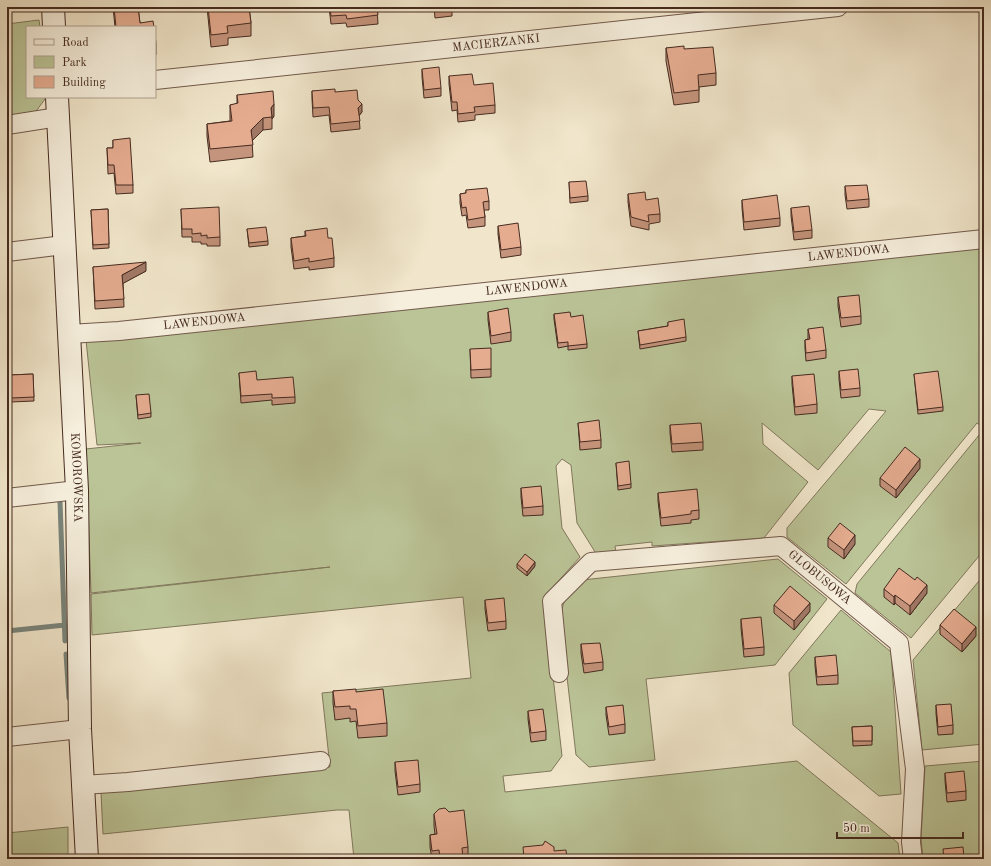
<svg xmlns="http://www.w3.org/2000/svg" width="991" height="866" viewBox="0 0 991 866" font-family="'Old Standard TT',serif">
  <rect width="100%" height="100%" fill="#f1e6cb"/>
  <filter id="stains"><feTurbulence type="fractalNoise" baseFrequency=".005" numOctaves="4"/><feColorMatrix values="0 0 0 0 .2 0 0 0 0 .09 0 0 0 0 .02 0 0 0 .5 -.17"/></filter>
  <radialGradient id="worn" r=".72"><stop offset=".6" stop-color="#630" stop-opacity="0"/><stop offset="1" stop-color="#630" stop-opacity=".3"/></radialGradient>
  <!-- green -->
  <path fill="#bbc497" stroke="#80785c" d="M39,20L40,27H27V97H45V99L34,114L7,117V24Z
    M984,245V428L977,423L846,584L787,537V528L886,411L869,409L818,470L762,423L763,444L808,482L764,538L652,546V542L615,546L616,553L597,555L577,523L571,465L562,459L556,466L562,528L580,557L544,597L562,756L551,771L503,776L505,792L797,761L898,843L900,859H354L349,810H337L103,834L101,792L330,767L322,693L471,678L463,597L92,635L91,594L330,567L91,593L86,449L141,443L97,445L86,340Z
    M984,429V550L911,638L855,593L857,584Z
    M778,559L827,599L775,665L646,679L655,760L589,767L576,755L560,616L566,595L582,580Z
    M984,575V744L922,750L913,660Z
    M841,610L891,652L901,794L879,796L793,725L789,673Z
    M984,761V859H923L921,839L925,766Z
    M68,827V859H7V833Z"/>
  <g fill="none" stroke-linecap="round" stroke-linejoin="round">
    <!-- stream -->
    <path stroke="#79847b" stroke-width="5" d="M60,502L65,641
      M7,631L65,625
      M66,654L69,698"/>
    <!-- street casing -->
    <g stroke="#715a4b" stroke-width="20">
      <g id="street">
        <path id="s1" d="M155,80L838,7"/>
        <path d="M7,125L58,117"/>
        <path d="M7,252L64,245"/>
        <path id="s2" d="M69,334L119,331L984,239"/>
        <path d="M7,498L77,490"/>
        <path id="s3" d="M559,673L552,601L591,562L781,546L899,643L915,769L911,842L913,859"/>
        <path d="M7,737L80,729"/>
        <path d="M83,785L128,782L321,761"/>
      </g>
    </g>
    <!-- secondary casing -->
    <g stroke="#462b20" stroke-width="24">
      <g id="secondary">
        <path d="M53,7L54,27"/>
        <path id="s4" d="M57,97L77,490L80,729L87,859"/>
      </g>
    </g>
    <!-- street -->
    <use href="#street" stroke="#f6efdd" stroke-width="18"/>
    <!-- secondary -->
    <use href="#secondary" stroke="#f6efdd" stroke-width="22"/>
  </g>
  <!-- wall -->
  <path fill="#c5947c" stroke="#462b20" d="M113,7H138L140,23L154,27H115Z
    M207,7H249L251,23V36L228,38V45L211,47Z
    M329,7H377L378,24L347,27L346,23L331,24Z
    M434,7H452V16L435,18Z
    M155,35L156,43V55H155Z
    M666,48L684,49L716,73V85L699,87V102L674,105L666,61Z
    M422,69L441,88V96L424,98L422,77Z
    M449,76L474,85L495,105V113L475,115V120L458,122L457,110L452,111L449,84Z
    M312,91L335,92L358,100L362,112L359,116L360,129L331,132L329,115L313,117L312,99Z
    M237,95L274,116L272,119V129L263,130L252,141L253,157L210,162L207,136V124L230,121V105L237,104Z
    M113,140L133,185V193L116,194L114,173L108,174L107,148H113Z
    M569,182L588,196V201L570,203Z
    M845,186L869,199V207L847,209L845,195Z
    M466,190L489,201V210H484L485,217V226L468,228L466,215L462,216L460,203V194L466,193Z
    M628,194L646,200L660,214V222L649,224V230L631,226L628,202Z
    M742,200L780,218V226L744,230L742,208Z
    M791,208L812,230V238L794,240L791,216Z
    M108,209L109,248L93,249L91,210Z
    M181,209L220,237V246H207V244H201V242H192V237H182Z
    M498,226L521,247V255L501,258L498,234Z
    M247,229L268,241V245L249,247Z
    M305,231L328,238L334,258V267L309,270V267L294,269L291,247V238L305,236Z
    M93,267L146,271L123,283L124,307L95,309Z
    M838,297L861,316V324L841,327L838,306Z
    M488,312L511,332V341L491,344L488,320Z
    M554,314L571,317L587,344V348L568,350V346L558,348L554,319Z
    M668,322L686,337V341L640,349L638,331L668,326Z
    M808,329L826,350V358L806,361L805,348V340L808,339Z
    M470,349L491,369V377L471,378Z
    M839,371L860,388V396L841,398L839,379Z
    M239,373L257,380L295,397V403L272,405V400L241,403Z
    M33,374L34,401L11,402L10,375Z
    M914,374L943,407V411L918,414Z
    M792,376L817,404V413L795,415L792,384Z
    M136,395L151,413V417L138,419Z
    M578,423L601,440V448L580,450Z
    M670,425L703,442V450L672,452L670,433Z
    M616,463L631,484V488L618,490Z
    M920,468L896,498L880,486V478Z
    M521,488L543,506V515L523,516L521,497Z
    M658,493L699,510V519L691,520V523L661,526L658,501Z
    M828,538L855,544L844,559L828,547Z
    M517,564L535,566L527,576L517,568Z
    M884,589L927,593L910,615L895,603L894,605L884,597Z
    M485,600L506,621V629L488,631L485,609Z
    M774,605L810,611L794,630L774,613Z
    M741,619L764,647V655L744,657L741,628Z
    M940,625L976,636L962,652L940,634Z
    M581,644L603,662V670L584,673L581,653Z
    M815,657L838,675V684L817,685L815,666Z
    M333,691L356,692L387,723V736L358,738L356,721L350,722V718L335,720L333,703Z
    M936,705L953,725V734L938,735L936,713Z
    M606,707L625,724V733L609,735L606,715Z
    M528,711L546,731V740L531,742L528,719Z
    M872,726V745L853,746L852,727Z
    M395,762L420,784V792L398,795L395,771Z
    M945,773L966,791V800L947,802L945,781Z
    M434,814L468,847V859H432L430,847V835L435,834L434,826Z"/>
  <!-- shaded-wall -->
  <path fill="#a07865" stroke="#462b20" d="M274,104V116L272,119L271,108Z
    M362,104V112L358,116V108Z
    M263,118V130L251,142V130Z
    M146,262V271L122,284V275Z
    M920,459V468L896,498V490Z
    M855,535V544L844,559V550Z
    M535,562V566L527,576V572Z
    M927,585V593L910,615V606Z
    M895,595V603L894,605V597Z
    M810,603V611L794,630V621Z
    M976,627V636L962,652V644Z"/>
  <!-- building -->
  <path fill="#e5ac90" stroke="#462b20" d="M114,7H138L140,23L153,21L154,27H116Z
    M208,7H249L251,23L227,26L228,33L211,35Z
    M330,7H377L378,15L347,19L346,15L331,16Z
    M435,7H452V8L435,9Z
    M684,46V49L713,47L716,73L698,75L699,90L674,93L666,48Z
    M439,67L441,88L424,90L422,69Z
    M472,74L474,85L493,83L495,105L474,107L475,112L458,114L457,102H452L449,76Z
    M335,89V92L357,90L358,100L362,104L358,108L360,121L331,124L329,107L313,108L312,91Z
    M273,91L274,104L271,108L272,117L263,118L251,130L253,145L210,149L207,124L232,121L230,105L238,103L237,95Z
    M130,138L133,185H116L114,165H108L107,148H113V140Z
    M586,181L588,196L570,198L569,182Z
    M867,185L869,199L847,201L845,186Z
    M487,188L489,201L483,202L485,217L468,220L466,207L462,208L460,194L466,193V190Z
    M645,192L646,200L658,198L660,214L648,215L649,222L631,217L628,194Z
    M777,195L780,218L744,222L742,200Z
    M809,206L812,230L794,232L791,208Z
    M219,207L220,237L207,238V235L201,236V233L192,234V229H182L181,209Z
    M108,209L109,244L93,245L91,210Z
    M518,223L521,247L501,250L498,226Z
    M266,227L268,241L249,243L247,229Z
    M327,228L328,238H332L334,258L309,262V258L294,261L291,238L306,236L305,231Z
    M146,262L122,275L124,299L95,301L93,267Z
    M859,295L861,316L841,318L838,297Z
    M508,308L511,332L491,336L488,312Z
    M570,312L571,317L583,315L587,344L568,346V342L558,343L554,314Z
    M684,319L686,337L640,345L638,331L668,326V322Z
    M823,327L826,350L806,353L805,340L810,339L808,329Z
    M491,348V369L471,370L470,349Z
    M858,369L860,388L841,390L839,371Z
    M256,371L257,380L293,377L295,397L272,398V394L241,396L239,373Z
    M938,371L943,407L918,410L914,374Z
    M33,374L34,397L11,398L10,375Z
    M814,374L817,404L795,407L792,376Z
    M149,394L151,413L138,415L136,395Z
    M599,420L601,440L580,442L578,423Z
    M701,423L703,442L672,444L670,425Z
    M905,447L920,459L896,490L880,478Z
    M629,461L631,484L618,486L616,463Z
    M541,486L543,506L523,508L521,488Z
    M697,489L699,510L691,511V514L661,518L658,493Z
    M840,523L855,535L844,550L828,538Z
    M525,554L535,562L527,572L517,564Z
    M899,568L915,580L917,577L927,585L910,606L895,595L894,597L884,589Z
    M790,586L810,603L794,621L774,605Z
    M504,598L506,621L488,623L485,600Z
    M954,609L976,627L962,644L940,625Z
    M761,617L764,647L744,649L741,619Z
    M600,643L603,662L584,664L581,644Z
    M836,655L838,675L817,677L815,657Z
    M356,689V692L383,689L387,723L358,726L356,709H350V706L335,707L333,691Z
    M951,704L953,725L938,727L936,705Z
    M623,705L625,724L609,727L606,707Z
    M543,709L546,731L531,733L528,711Z
    M872,726V741H853L852,727Z
    M418,760L420,784L398,787L395,762Z
    M964,771L966,791L947,793L945,773Z
    M445,808L449,812L464,810L468,847L462,848L463,859H440L439,850L432,851L430,835L437,834L434,814L439,809Z
    M545,841L554,847V851L566,850L567,859H524L523,847L543,845Z
    M963,847L964,859H944L943,849Z"/>
  <g text-anchor="middle" dominant-baseline="central" stroke-width="3" stroke-linejoin="round" paint-order="stroke">
    <!-- street labels -->
    <g font-size="12" fill="#462b20" stroke="#f6efdd">
      <text stroke="none"><textPath href="#s1" startOffset="343">MACIERZANKI</textPath></text>
      <text stroke="none"><textPath href="#s2" startOffset="784">LAWENDOWA</textPath></text>
      <text stroke="none"><textPath href="#s2" startOffset="460">LAWENDOWA</textPath></text>
      <text stroke="none"><textPath href="#s2" startOffset="136">LAWENDOWA</textPath></text>
      <text stroke="none"><textPath href="#s4" startOffset="381">KOMOROWSKA</textPath></text>
      <text stroke="none"><textPath href="#s3" startOffset="368">GLOBUSOWA</textPath></text>
    </g>
  </g>
  <!-- margin -->
  <rect width="991" height="866" fill="none" stroke="#f1e6cb" stroke-width="24"/>
  <rect x="8" y="8" width="975" height="850" fill="none" stroke="#462b20" stroke-width="2"/>
  <rect x="12" y="12" width="967" height="842" fill="none" stroke="#462b20"/>
  <!-- legend -->
  <rect x="26" y="26" width="130" height="72" fill="#f6efdd" stroke="#b0a191"/>
  <rect x="34" y="39" width="20" height="6" fill="#f6efdd" stroke="#b0a191"/>
  <text x="62" y="46" font-size="12" fill="#462b20">Road</text>
  <rect x="34" y="56" width="20" height="12" fill="#bbc497" stroke="#b0a191"/>
  <text x="62" y="66" font-size="12" fill="#462b20">Park</text>
  <rect x="34" y="76" width="20" height="12" fill="#e5ac90" stroke="#b0a191"/>
  <text x="62" y="86" font-size="12" fill="#462b20">Building</text>
  <!-- scale -->
  <path d="M837 832v6h126v-6" fill="none" stroke="#462b20" stroke-width="2"/>
  <text x="843" y="832" font-size="12" fill="#462b20" stroke="#f6efdd" stroke-width="3" paint-order="stroke">50 m</text>
  <rect width="100%" height="100%" filter="url(#stains)"/>
  <rect width="100%" height="100%" fill="url(#worn)"/>
</svg>
